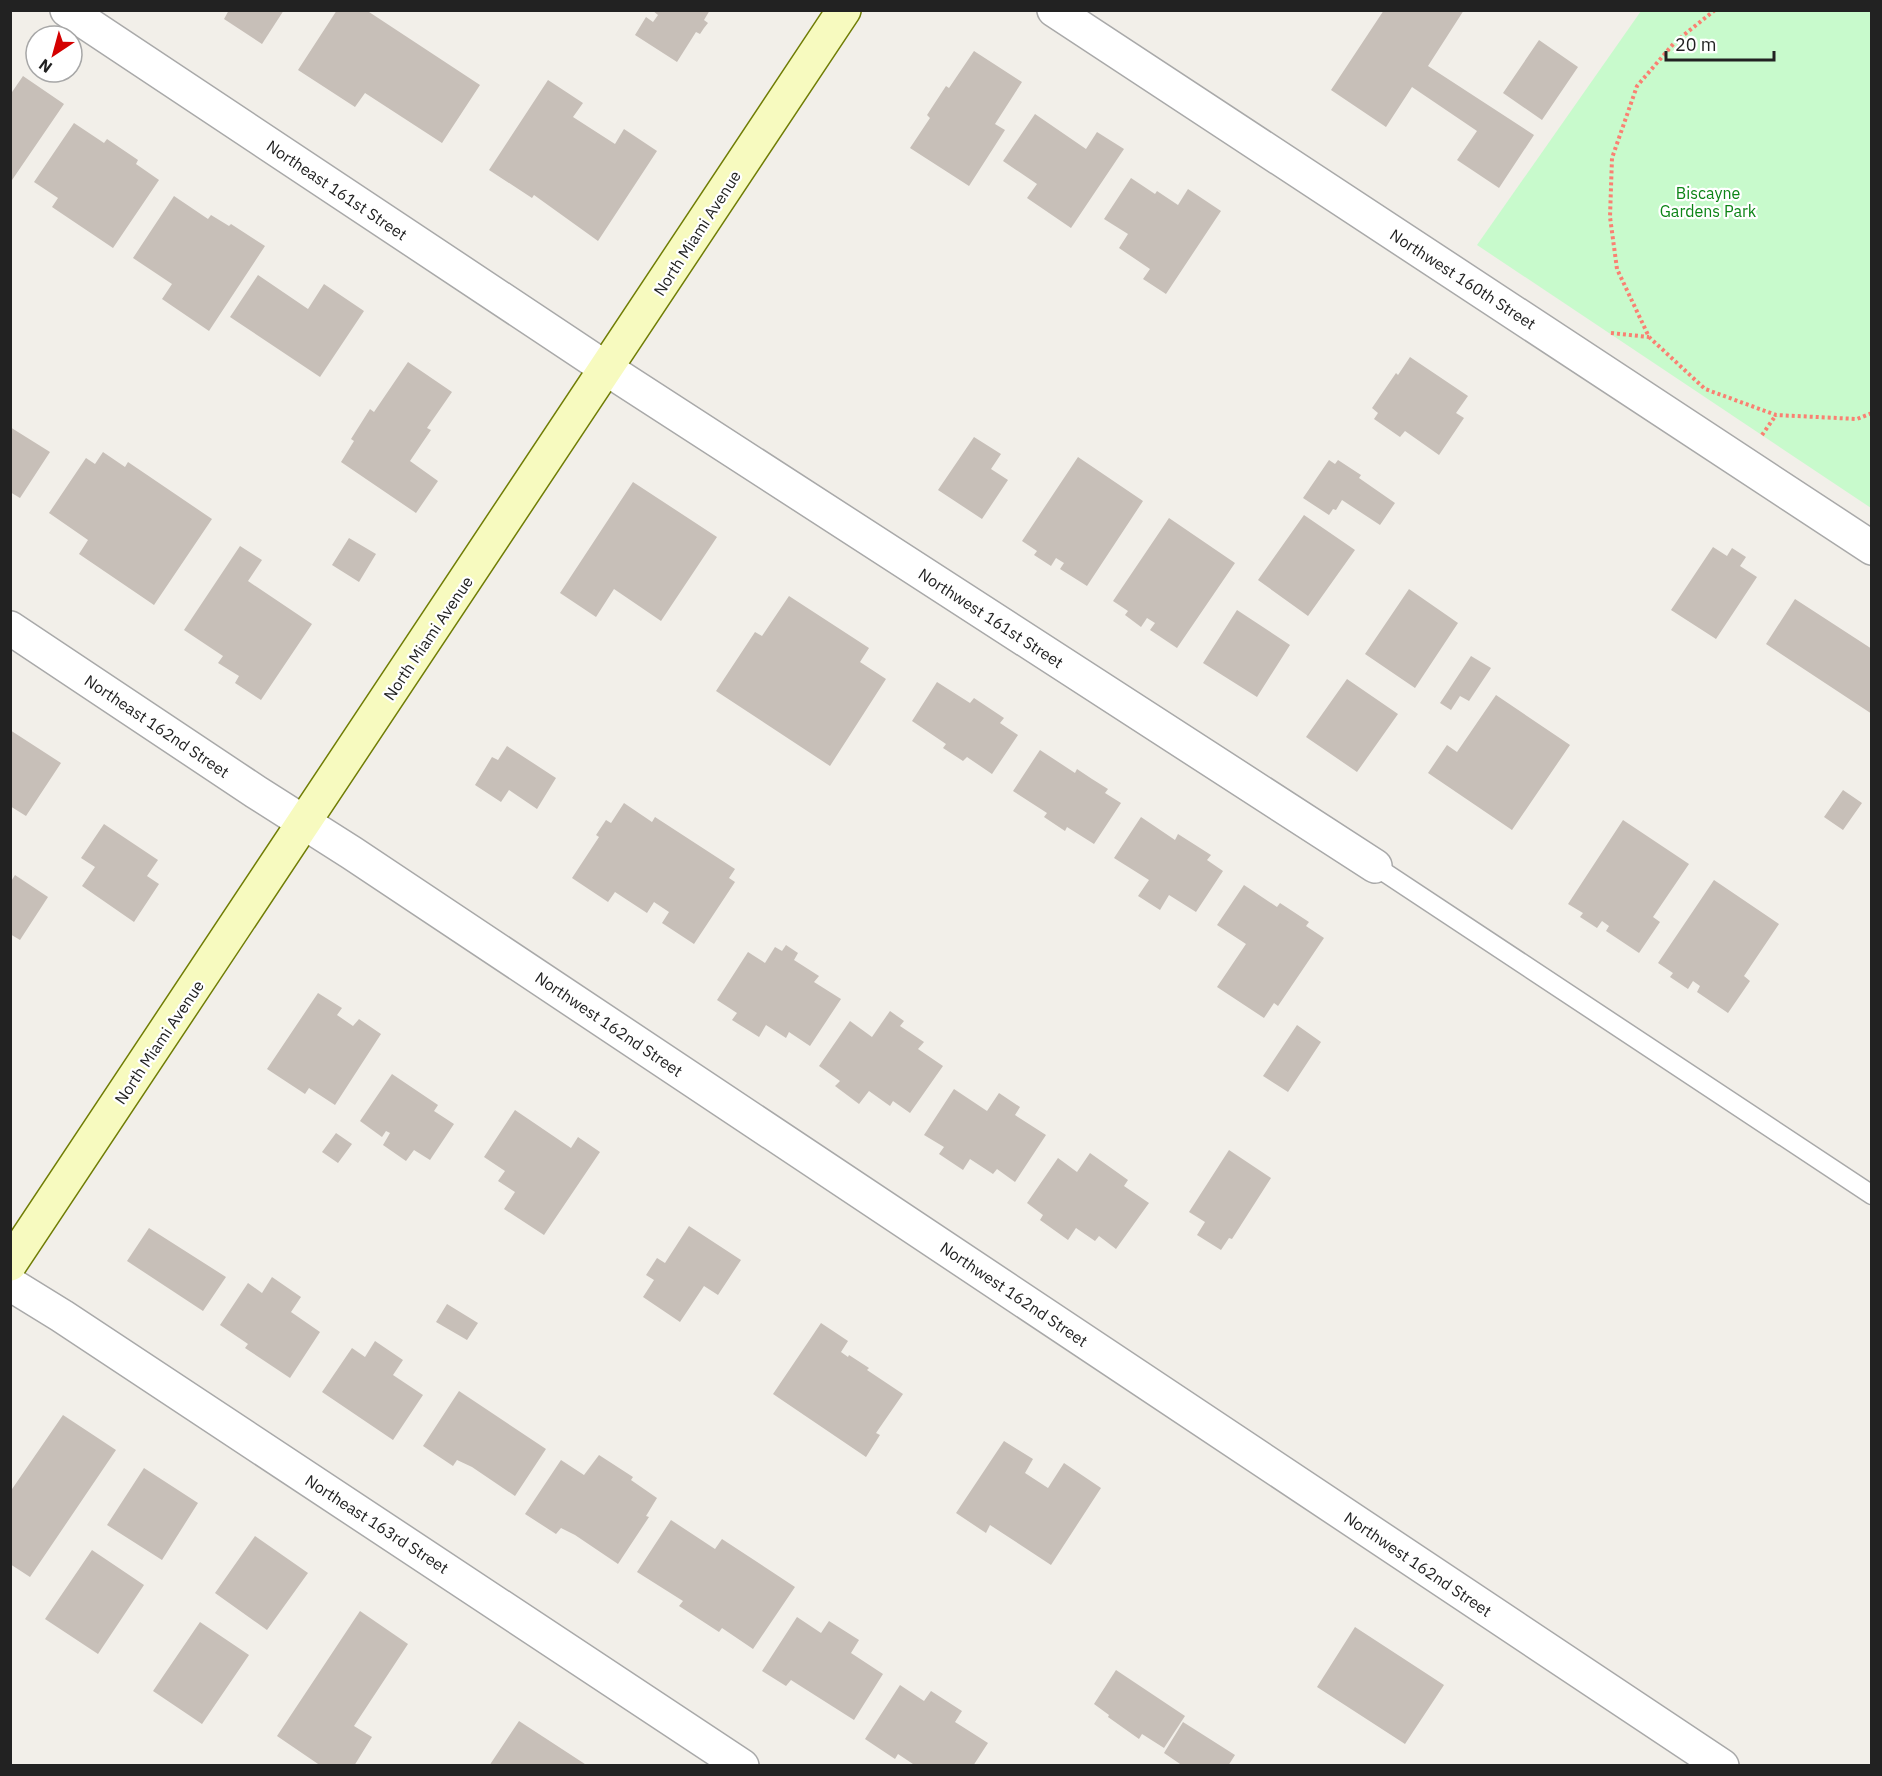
<svg xmlns="http://www.w3.org/2000/svg" width="1882" height="1776" viewBox="0 0 1882 1776" font-family="'IBM Plex Sans',sans-serif">
  <rect width="100%" height="100%" fill="#f2efe9"/>
  <!-- park -->
  <path fill="#c8facc" d="M1641,11H1871V508L1477,245Z"/>
  <!-- building -->
  <path fill="#c7bfb8" d="M229,10H284L262,44L224,19Z
    M337,10H366L480,85L442,143L365,93L355,107L298,70Z
    M652,10H710L704,20L708,23L704,28L700,34L696,32L677,62L635,35L646,17L653,22L658,15Z
    M1384,10H1464L1428,66L1534,135L1499,188L1457,160L1477,131L1412,87L1386,127L1331,90Z
    M1539,40L1578,67L1542,120L1503,93Z
    M974,51L1022,82L995,124L1005,130L969,186L910,148L930,118L927,115L946,86L949,88Z
    M23,76L64,104L10,183V95Z
    M548,80L583,103L573,117L615,144L624,129L657,151L598,241L534,195L532,198L489,170Z
    M1035,114L1086,149L1097,132L1124,149L1071,228L1027,198L1037,184L1003,161Z
    M74,123L104,143L107,139L138,160L136,164L159,180L113,248L52,207L58,198L34,182Z
    M1131,178L1155,194L1157,191L1178,205L1188,189L1221,211L1166,294L1143,279L1150,269L1119,248L1128,234L1104,219Z
    M174,196L208,219L211,215L229,226L231,224L265,246L209,331L162,299L172,284L133,258Z
    M258,275L308,309L324,284L364,311L320,377L230,317Z
    M1410,357L1468,396L1456,413L1464,418L1439,455L1405,431L1400,437L1374,419L1378,413L1372,408L1396,373L1398,375Z
    M408,362L452,392L427,428L431,430L410,461L438,481L416,513L341,462L354,441L351,439L370,409L374,412Z
    M10,427L50,452L20,498L10,492Z
    M974,437L1001,454L991,469L1008,480L982,519L938,490Z
    M103,452L125,467L128,462L212,519L154,605L79,554L88,540L49,513L86,458L95,464Z
    M1078,457L1143,501L1087,586L1060,569L1064,563L1056,558L1051,566L1034,555L1037,551L1022,541Z
    M1329,460L1335,464L1338,460L1361,475L1359,478L1395,503L1380,525L1342,500L1336,510L1333,509L1329,515L1303,498Z
    M633,482L717,537L661,621L614,589L596,617L560,593Z
    M1304,515L1355,550L1308,616L1258,580Z
    M1169,518L1235,563L1177,648L1150,630L1155,623L1147,618L1141,627L1125,615L1128,611L1113,601Z
    M349,538L376,554L359,582L332,565Z
    M240,546L262,560L248,581L312,624L261,700L235,683L239,676L218,663L223,656L184,630Z
    M1713,547L1727,556L1732,548L1746,557L1740,566L1757,577L1716,639L1671,610Z
    M1409,589L1458,623L1415,688L1365,654Z
    M789,596L869,648L860,662L886,679L830,766L716,691L755,632L762,636Z
    M1795,599L1872,649V714L1766,644Z
    M1237,610L1290,645L1257,697L1203,663Z
    M1471,656L1491,668L1469,701L1460,696L1451,710L1440,703Z
    M1347,679L1398,714L1357,772L1306,737Z
    M937,682L970,703L974,698L1004,718L1000,723L1018,735L992,774L967,757L963,761L943,748L946,744L912,721Z
    M1496,695L1570,745L1512,830L1428,773L1447,745L1457,752Z
    M10,730L61,763L26,816L10,806Z
    M507,746L556,778L537,809L509,790L501,802L475,785L492,757L498,760Z
    M1040,750L1075,773L1077,769L1092,779L1108,789L1105,793L1121,803L1094,844L1067,827L1065,831L1044,817L1047,813L1013,791Z
    M1843,790L1862,803L1843,830L1824,817Z
    M624,803L652,822L655,817L735,869L729,878L735,882L694,944L662,923L669,912L654,902L647,913L615,892L608,902L572,878L599,837L596,835L606,820L611,823Z
    M1141,817L1175,840L1178,834L1211,855L1207,860L1223,871L1196,912L1169,895L1160,910L1138,896L1149,880L1114,858Z
    M1623,820L1689,864L1653,917L1660,922L1639,953L1606,931L1609,926L1602,921L1597,928L1580,917L1583,913L1568,904Z
    M104,824L158,860L147,876L159,884L134,922L82,886L95,867L81,858Z
    M15,875L48,897L20,940L10,934V883Z
    M1714,880L1779,924L1744,976L1750,981L1728,1013L1697,992L1700,986L1693,981L1688,989L1670,977L1673,973L1658,963Z
    M1244,885L1277,907L1280,903L1309,922L1306,926L1324,938L1278,1006L1274,1003L1264,1018L1217,987L1246,944L1217,925Z
    M786,945L798,953L794,960L819,976L814,982L841,999L810,1046L789,1032L786,1038L766,1025L759,1037L732,1020L737,1013L717,1000L748,952L765,963L775,947L782,951Z
    M318,993L342,1008L337,1015L353,1026L359,1019L381,1034L335,1105L309,1088L305,1094L267,1069Z
    M890,1011L904,1021L900,1026L924,1042L918,1049L943,1066L910,1113L893,1101L890,1106L869,1091L859,1104L835,1086L840,1081L819,1066L850,1021L872,1037Z
    M1297,1025L1321,1042L1288,1092L1263,1076Z
    M392,1074L438,1105L434,1111L454,1124L430,1160L414,1150L406,1161L383,1145L390,1133L386,1131L382,1137L360,1121Z
    M954,1089L987,1111L999,1093L1020,1107L1015,1115L1046,1135L1015,1182L997,1169L993,1174L970,1159L963,1170L939,1154L944,1147L924,1135Z
    M515,1110L571,1148L578,1137L600,1152L544,1235L504,1209L515,1192L498,1181L505,1171L484,1157Z
    M336,1133L352,1144L338,1163L322,1152Z
    M1229,1150L1271,1178L1232,1239L1229,1238L1221,1250L1197,1235L1205,1222L1189,1212Z
    M1090,1153L1128,1180L1124,1186L1149,1203L1116,1249L1099,1236L1095,1241L1076,1228L1068,1240L1040,1220L1043,1215L1027,1203L1058,1158L1077,1172Z
    M689,1226L741,1260L718,1295L704,1286L680,1322L643,1297L654,1280L646,1275L657,1258L665,1263Z
    M149,1228L226,1277L203,1311L127,1261Z
    M272,1277L301,1297L291,1312L320,1332L290,1378L245,1348L248,1344L220,1325L248,1283L262,1293Z
    M447,1304L478,1323L467,1340L436,1322Z
    M821,1323L848,1341L841,1352L848,1357L849,1355L869,1368L867,1370L903,1394L876,1433L880,1435L866,1457L773,1394Z
    M375,1341L403,1360L393,1375L423,1395L393,1440L322,1392L352,1348L365,1357Z
    M459,1391L546,1449L515,1496L472,1467L457,1460L453,1466L423,1446Z
    M63,1415L116,1450L30,1577L10,1564V1492Z
    M1004,1441L1033,1459L1025,1473L1048,1488L1064,1463L1101,1488L1051,1565L990,1525L986,1533L956,1513Z
    M599,1455L633,1477L631,1480L657,1498L646,1516L649,1517L618,1564L575,1535L561,1528L556,1534L525,1514L561,1460L584,1475Z
    M144,1468L198,1503L162,1560L107,1525Z
    M671,1520L715,1549L722,1539L795,1587L753,1649L722,1628L719,1632L679,1606L683,1601L637,1572Z
    M255,1536L308,1573L267,1630L215,1593Z
    M92,1550L144,1585L98,1654L45,1619Z
    M360,1611L408,1644L354,1726L372,1737L354,1766H321L277,1736Z
    M797,1617L821,1633L829,1621L859,1640L851,1653L883,1674L854,1720L791,1680L786,1686L762,1671Z
    M200,1622L249,1655L202,1724L153,1691Z
    M1355,1627L1444,1685L1405,1744L1317,1687Z
    M1116,1670L1185,1716L1164,1748L1142,1734L1139,1739L1108,1717L1109,1715L1094,1704Z
    M900,1685L924,1701L931,1691L962,1711L955,1722L988,1743L973,1766H916L898,1754L895,1759L865,1739Z
    M519,1721L588,1766H489Z
    M1183,1722L1235,1755L1228,1766H1183L1164,1753Z"/>
  <g fill="none" stroke-linecap="round" stroke-linejoin="round">
    <!-- lane casing -->
    <g stroke="#a9a9a9" stroke-width="21">
      <path id="lane" d="M1375,866L1872,1195"/>
    </g>
    <!-- street casing -->
    <g stroke="#a9a9a9" stroke-width="36">
      <path id="street" d="M67,10L607,369L1375,866
        M1054,10L1872,548
        M10,628L256,792L352,853L1722,1766
        M10,1284L62,1316L742,1766"/>
    </g>
    <!-- secondary casing -->
    <g stroke="#707d05" stroke-width="36">
      <path id="secondary" d="M10,1264L844,10"/>
    </g>
    <!-- path -->
    <path stroke="#fa8072" stroke-width="4" stroke-dasharray="3 3" stroke-linecap="butt" d="M1715,10L1675,42L1637,86L1612,158L1610,217L1617,269L1649,337L1705,389L1776,415L1857,419L1872,413
      M1611,333L1649,337
      M1762,435L1776,415"/>
    <!-- lane -->
    <use href="#lane" stroke="#fff" stroke-width="18"/>
    <!-- street -->
    <use href="#street" stroke="#fff" stroke-width="33"/>
    <!-- secondary -->
    <use href="#secondary" stroke="#f7fabf" stroke-width="33"/>
  </g>
  <g text-anchor="middle" dominant-baseline="central" stroke-width="4.5" stroke-linejoin="round" paint-order="stroke">
    <!-- street labels -->
    <g font-size="16" fill="#222" stroke="#fff">
      <text transform="translate(337 190) rotate(34)">Northeast 161st Street</text>
      <text transform="translate(697 233) rotate(-57)">North Miami Avenue</text>
      <text transform="translate(1463 279) rotate(33)">Northwest 160th Street</text>
      <text transform="translate(991 618) rotate(33)">Northwest 161st Street</text>
      <text transform="translate(428 638) rotate(-56)">North Miami Avenue</text>
      <text transform="translate(157 726) rotate(34)">Northeast 162nd Street</text>
      <text transform="translate(609 1024) rotate(34)">Northwest 162nd Street</text>
      <text transform="translate(159 1042) rotate(-56)">North Miami Avenue</text>
      <text transform="translate(1014 1294) rotate(34)">Northwest 162nd Street</text>
      <text transform="translate(377 1524) rotate(33)">Northeast 163rd Street</text>
      <text transform="translate(1418 1564) rotate(34)">Northwest 162nd Street</text>
    </g>
    <!-- park labels -->
    <g font-size="16" fill="#0c8416" stroke="#fff">
      <text x="1708" y="193">Biscayne<tspan x="1708" dy="18">Gardens Park</tspan></text>
    </g>
  </g>
  <!-- border -->
  <rect width="1882" height="1776" fill="none" stroke="#222222" stroke-width="24"/>
  <!-- north arrow -->
  <g transform="translate(54 54) rotate(216)"><circle r="28" fill="#ffffff" stroke="#a7a7a7" stroke-width="1.5"/>
  <path d="M0-4.5L10 22L0 15L-10 22Z" fill="#d40000"/>
  <text y="-9" font-size="16" font-weight="bold" text-anchor="middle" fill="#222222">N</text>
  </g>
  <!-- scale -->
  <path d="M1666 51v9h108v-9" fill="none" stroke="#222222" stroke-width="3"/>
  <text x="1675" y="51" font-size="18" fill="#222222" stroke="#ffffff" stroke-width="4.5" paint-order="stroke">20 m</text>
</svg>
